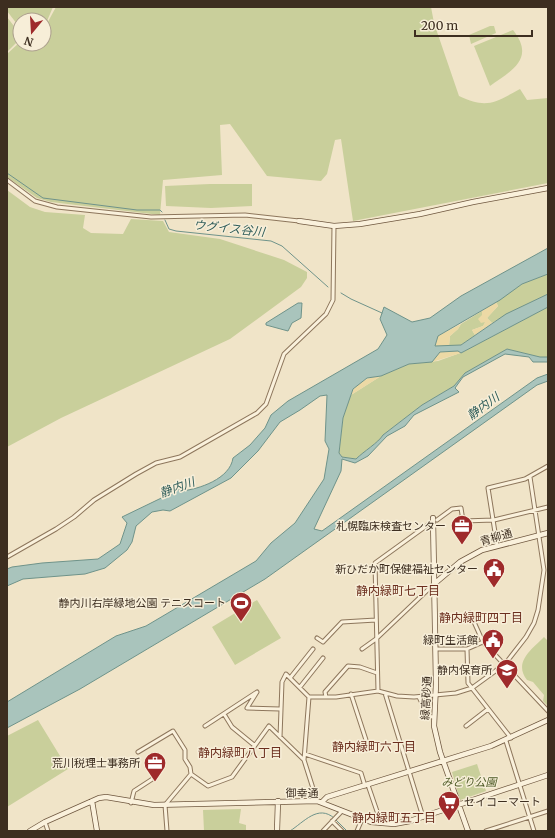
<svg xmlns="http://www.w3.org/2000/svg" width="555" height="838" viewBox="0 0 555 838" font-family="Merriweather,'Noto Sans JP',serif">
  <rect width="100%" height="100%" fill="#f0e4c8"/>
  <!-- green -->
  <path fill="#c9cf9b" d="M7,7H53L44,28V20H20V28L7,11Z
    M56,7H431L434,23L459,96C487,109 494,103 520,89L527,100L548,98V183L353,221L341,139L335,140L327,174L321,181L267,176L230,124L220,125L222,175L163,180L160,215L51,202L37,198L7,177V54L20,42V44H44V29Z
    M7,17L20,34L19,40L7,52Z
    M490,26H494L496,33L471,44L469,35Z
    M513,30C536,59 511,71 490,86L474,46Z
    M210,184H252V206L211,208L166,206L165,186Z
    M7,190L30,207L45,212L85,215L83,228L91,233L123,234L131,219L163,221L169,232L220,239L284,260L307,272V278L301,287L230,339L61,418L7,447Z
    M548,274V294C528,304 511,311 492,323L487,318L498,306L496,302L522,284Z
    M548,307V357H540L507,349L465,373L454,386L422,405L383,435C378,443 364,451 356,459L342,457L339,453L343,418L351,395L381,376L409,364L438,361L463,352Z
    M482,311L485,323L483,326L472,330L475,335L461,345L449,346L450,336L458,329L461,324Z
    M257,600L281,638L235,665L212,627Z
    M544,637L548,641V706L543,701L544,695L533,682L527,680C513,662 532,649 544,637Z
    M38,720L68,769L7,807V736Z
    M477,764L486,791L460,800L452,772Z
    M241,809L239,823L246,825V831H204L203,810Z"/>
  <!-- sand -->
  <path fill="#ecd9a5" d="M496,302L498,306L487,318L492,323L475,335L472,330L483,326L485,322L481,323L478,319L482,315V311Z
    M461,324L458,329L450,336L449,346H435L438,336Z
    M458,351L461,353L432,362L440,352Z
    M381,376L351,395C355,382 368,377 381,376Z"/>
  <!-- water -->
  <path fill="#a9c4bc" stroke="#6f938a" d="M548,248V274L522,284L500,300L438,336L435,346L461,345L506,314L548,294V307L461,353L458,351L440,352L432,362L409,364L381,376L367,378L353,389L343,418L339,453L342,457L356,459C364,451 378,443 383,435L422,405L454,386L465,373L507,349L540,357H548V362H533L529,357L505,354L463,377L455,388L459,392L414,415L405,426L387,436L368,456L355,463L342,459L341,471L314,529L322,531L537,378L548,374V381L537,385L265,579L80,689L7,728V702L116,636L146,626L256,561L271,543L295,523L324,479L329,449L325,441L327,395L320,396L300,410L280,422L258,451L231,478L170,511L163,510L152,512L136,526L132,542L127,550L105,568L85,574L23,579L7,586V569L12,567L42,563L98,559L120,544L127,523L122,517L180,489L182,491C199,489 230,479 233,458L250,445L265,428L271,415L288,401L378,349L387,335L380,319L384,307L412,322L430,318L461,296Z
    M298,303H302L301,318L292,323L288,331L266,325V323Z"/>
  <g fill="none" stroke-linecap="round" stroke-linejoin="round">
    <!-- stream -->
    <path stroke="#6f938a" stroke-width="1" d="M7,173L43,198L137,210H160L162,212
      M165,220L169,229L176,231L271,241L282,246L328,287
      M341,293L351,299L382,313
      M336,820L347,831
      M290,831C304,822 318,804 334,818"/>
    <!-- street casing -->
    <g stroke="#8d765c" stroke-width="5">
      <path id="street" d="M7,180L35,201L57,207L151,217L245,215L299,221
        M437,520L452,509L461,508L463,521L494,520L548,507
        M497,545L488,488L525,479L548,466
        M7,557L56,529L74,517L94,500L136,474L156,463L180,457L257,413L266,404L284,354L326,314L333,300L334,226
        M470,613L483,642L548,711
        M317,638L323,642L342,622L376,620
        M362,649L376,639L434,584
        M436,649H467L483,642
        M467,649L468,683L511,738
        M290,678L313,649
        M300,687L323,658
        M378,691L375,563L429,524
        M385,693L423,817
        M351,694L367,743
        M309,697L304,760L317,801
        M326,697L325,692L348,666L360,667L377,673
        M419,697L428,716L433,717
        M224,714L232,727L254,745
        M205,726L257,692L247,708L280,709
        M466,726L488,709
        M280,737L282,682L286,674L309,697H336L378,691L397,696L414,697L456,693L472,688L505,664L526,637L534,623L538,610L544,570L530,477
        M506,741L534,831
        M138,752L173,731L185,750V759L190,767L191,774L208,786L232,777L269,726L304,760
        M305,754L361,773L365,786
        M368,785L381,823
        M131,803L134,791L154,778
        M332,821L342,831
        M45,822L48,831
        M167,831L165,805L191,774
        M323,831L342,811
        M357,831L362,819
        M486,831L548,811"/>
    </g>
    <!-- secondary casing -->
    <g stroke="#6f573f" stroke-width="6">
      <path id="secondary" d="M299,221L334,226L360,224L420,214L473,202L548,188
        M433,518L436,684L434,726L440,752L468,831
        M434,584L460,562L482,550L548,533
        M92,801L97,831
        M322,802L327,797L491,746L548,720
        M30,831L45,822L99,798L106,797L154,805L317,801L371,822L394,824L410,821L548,775
        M277,831L278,801"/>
    </g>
    <!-- street -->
    <use href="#street" stroke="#faf1dc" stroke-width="3"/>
    <!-- secondary -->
    <use href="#secondary" stroke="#faf1dc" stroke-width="4.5"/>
  </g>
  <!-- icons -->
  <defs>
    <g id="office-pin" transform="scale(1.15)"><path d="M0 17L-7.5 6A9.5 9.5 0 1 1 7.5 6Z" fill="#9e2a2b" stroke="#f7eed8"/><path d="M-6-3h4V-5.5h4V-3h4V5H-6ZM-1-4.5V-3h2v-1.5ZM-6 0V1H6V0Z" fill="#fff"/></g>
    <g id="civic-pin" transform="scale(1.15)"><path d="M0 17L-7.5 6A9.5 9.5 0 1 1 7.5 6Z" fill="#9e2a2b" stroke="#f7eed8"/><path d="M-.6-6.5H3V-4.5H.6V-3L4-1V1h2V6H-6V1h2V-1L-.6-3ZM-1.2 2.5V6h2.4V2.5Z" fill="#fff"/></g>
    <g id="stadium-pin" transform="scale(1.15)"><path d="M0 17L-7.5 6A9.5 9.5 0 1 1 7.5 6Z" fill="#9e2a2b" stroke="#f7eed8"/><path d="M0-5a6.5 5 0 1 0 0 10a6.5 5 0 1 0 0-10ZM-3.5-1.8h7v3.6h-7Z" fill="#fff"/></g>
    <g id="school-pin" transform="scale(1.15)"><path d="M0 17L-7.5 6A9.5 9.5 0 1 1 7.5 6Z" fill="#9e2a2b" stroke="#f7eed8"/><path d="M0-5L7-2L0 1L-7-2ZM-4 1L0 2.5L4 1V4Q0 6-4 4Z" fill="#fff"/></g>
    <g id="supermarket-pin" transform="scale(1.15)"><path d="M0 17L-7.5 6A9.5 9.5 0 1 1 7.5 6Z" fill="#9e2a2b" stroke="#f7eed8"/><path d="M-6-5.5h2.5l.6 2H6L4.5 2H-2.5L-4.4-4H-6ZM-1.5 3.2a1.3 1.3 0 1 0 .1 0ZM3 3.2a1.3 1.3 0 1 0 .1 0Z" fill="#fff"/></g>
  </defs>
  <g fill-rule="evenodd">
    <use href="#office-pin" x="462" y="526"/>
    <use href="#civic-pin" x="494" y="569"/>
    <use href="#stadium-pin" x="241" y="603"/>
    <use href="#civic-pin" x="493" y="640"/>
    <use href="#school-pin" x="507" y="670"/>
    <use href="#office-pin" x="155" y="763"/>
    <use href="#supermarket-pin" x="449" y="802"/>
  </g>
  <g text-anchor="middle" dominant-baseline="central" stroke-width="3" stroke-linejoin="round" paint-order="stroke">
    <!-- poi labels -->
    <g font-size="11" fill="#3d2e20" stroke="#f7eed8" text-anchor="end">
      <text x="446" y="526">札幌臨床検査センター</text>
      <text x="478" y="569">新ひだか町保健福祉センター</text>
      <text x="226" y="603">静内川右岸緑地公園 テニスコート</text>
      <text x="478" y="640">緑町生活館</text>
      <text x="492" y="670">静内保育所</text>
      <text x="140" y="763">荒川税理士事務所</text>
      <text x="464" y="802" text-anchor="start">セイコーマート</text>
    </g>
    <!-- street labels -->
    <g font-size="11" fill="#3d2e20" stroke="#f7eed8">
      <text transform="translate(496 537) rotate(-16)">青柳通</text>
      <text transform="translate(426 698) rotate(-87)">緑高砂通</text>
      <text transform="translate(302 793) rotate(1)">御幸通</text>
    </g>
    <!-- park labels -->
    <g font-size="11" font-style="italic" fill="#4d5a26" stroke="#f7eed8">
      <text x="469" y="782">みどり公園</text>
    </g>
    <!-- water labels -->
    <g font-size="12" font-style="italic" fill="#2f5d5a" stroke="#f7eed8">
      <text transform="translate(229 228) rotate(6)">ウグイス谷川</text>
      <text transform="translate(483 406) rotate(-36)">静内川</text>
      <text transform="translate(177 487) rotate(-20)">静内川</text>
    </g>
    <!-- neighbourhood labels -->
    <g font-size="12" fill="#6b2e1e" stroke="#f7eed8">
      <text x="398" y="590">静内緑町七丁目</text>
      <text x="481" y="617">静内緑町四丁目</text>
      <text x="374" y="746">静内緑町六丁目</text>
      <text x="240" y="752">静内緑町八丁目</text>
      <text x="394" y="817">静内緑町五丁目</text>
    </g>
  </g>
  <!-- border -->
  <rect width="555" height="838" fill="none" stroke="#3d2e20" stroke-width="16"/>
  <!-- north arrow -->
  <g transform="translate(32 32) rotate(198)"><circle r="19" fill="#f7eed8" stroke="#ada18e"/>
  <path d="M0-3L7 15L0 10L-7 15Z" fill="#9e2a2b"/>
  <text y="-6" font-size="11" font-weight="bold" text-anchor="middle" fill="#3d2e20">N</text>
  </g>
  <!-- scale -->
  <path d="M415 30v6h117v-6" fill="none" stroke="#3d2e20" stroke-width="2"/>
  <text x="421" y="30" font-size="12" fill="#3d2e20" stroke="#f7eed8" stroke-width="3" paint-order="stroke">200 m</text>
</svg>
